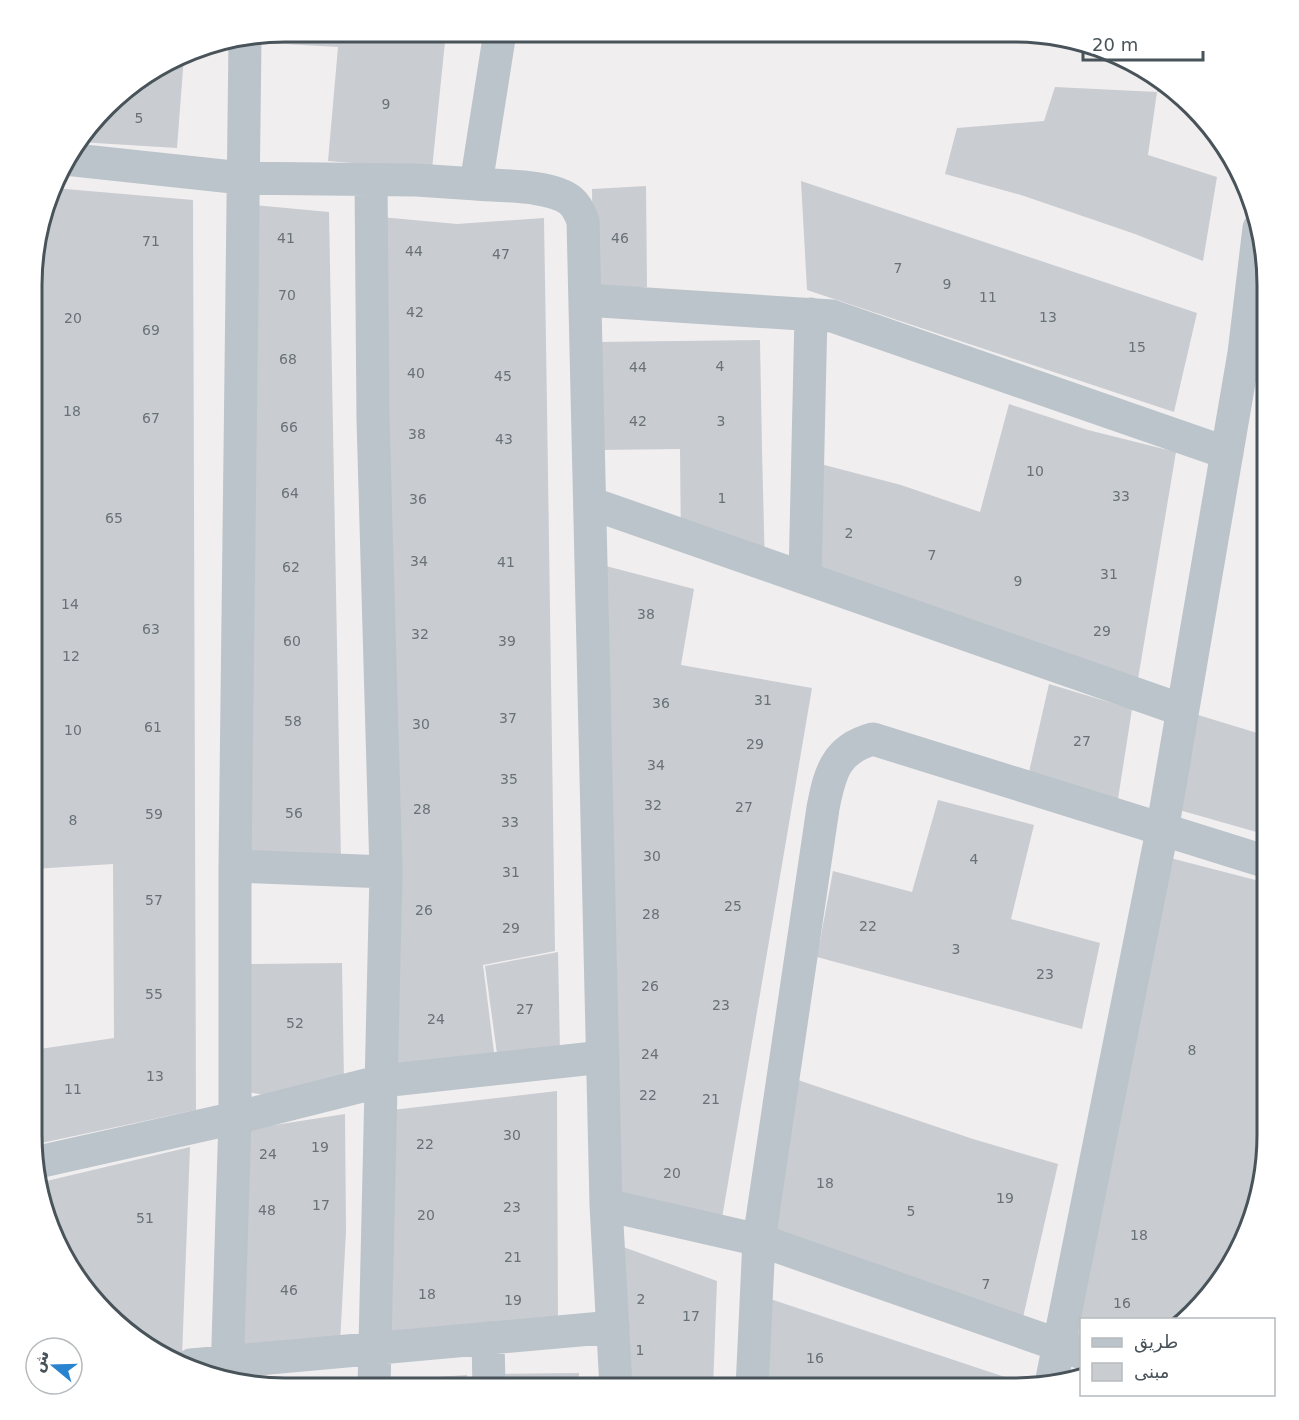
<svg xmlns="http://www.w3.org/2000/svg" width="1299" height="1420" viewBox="0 0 1299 1420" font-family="'DejaVu Sans','Noto Naskh Arabic',sans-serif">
  <rect width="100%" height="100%" fill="#f1eeef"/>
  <!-- building -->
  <path fill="#c9ccd1" d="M285,32H446L432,169L328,161L338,47L234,41Z
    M184,56L177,148L79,142L118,94Z
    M1158,78L1169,88L1173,93L1157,92Z
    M1055,87L1157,92L1148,155L1217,177L1203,261L1135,234L1021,195L945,174L957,128L1044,121Z
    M801,181L1197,313L1174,412L807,290Z
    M646,186L647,287L593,290L592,189Z
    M54,188L193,200L196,1110L32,1145L33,1050L114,1038L113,864L33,869L36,236Z
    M242,204L329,212L341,860L249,861Z
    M370,216L457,224L544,218L547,406L555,951L483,965L495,1060L383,1077Z
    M760,340L762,449L765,569L681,547L680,449L597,450L596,342Z
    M1009,404L1088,430L1176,452L1138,679L807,581L809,461L901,485L980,512Z
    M602,565L694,589L681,665L812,688L720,1230L614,1198Z
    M1049,684L1132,709L1118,799L1029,772Z
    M1172,707L1267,736V835L1158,804Z
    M938,800L1034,825L1011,919L1100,943L1082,1029L817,957L833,871L912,892Z
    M1151,853L1267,883V1151L1233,1262L1179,1320H1082V1360L1055,1353Z
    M558,952L560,1051L498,1061L485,966Z
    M342,963L344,1082L268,1096L244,1091L247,964Z
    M798,1080L973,1139L1058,1164L1019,1335L766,1253Z
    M557,1091L558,1325L387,1342L383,1111Z
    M345,1114L346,1231L340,1344L230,1352L243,1130Z
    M190,1147L182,1357L170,1358L159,1355L74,1276L45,1216L38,1183Z
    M615,1244L717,1281L713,1388H616Z
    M758,1295L1014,1380L1012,1388H756Z
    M579,1373V1388H496V1374Z
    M467,1375L466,1388H387L390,1380Z
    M334,1383V1388H290V1386Z"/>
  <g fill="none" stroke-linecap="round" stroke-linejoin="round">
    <!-- minor -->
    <path stroke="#bbc4ca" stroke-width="33" d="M65,159L242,178L416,180L476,184L500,32
      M371,180L373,420L386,872L374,1388
      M476,184C500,186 553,185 571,201C577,206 580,213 583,221L606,1205L616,1388
      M585,300L832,316L1227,453
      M590,503L1182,710
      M805,578L811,314
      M235,866L386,872
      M34,1163L235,1118L382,1081L603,1057
      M606,1205L759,1240L1082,1353
      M488,1338L489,1388
      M191,1365L613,1327
      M227,1375L235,1118V866L245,38
      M1051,1384L1162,831L1244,353L1259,228
      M752,1388L759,1240L823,808C830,772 836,749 873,739L1267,862"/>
  </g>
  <g text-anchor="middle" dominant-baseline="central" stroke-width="4.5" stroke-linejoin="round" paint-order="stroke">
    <!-- number labels -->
    <g font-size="14" fill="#687178">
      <text x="386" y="104">9</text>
      <text x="139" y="118">5</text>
      <text x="286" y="238">41</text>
      <text x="620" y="238">46</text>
      <text x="151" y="241">71</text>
      <text x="414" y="251">44</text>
      <text x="501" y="254">47</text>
      <text x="898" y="268">7</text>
      <text x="947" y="284">9</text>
      <text x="287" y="295">70</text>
      <text x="988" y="297">11</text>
      <text x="415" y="312">42</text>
      <text x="1048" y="317">13</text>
      <text x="73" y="318">20</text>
      <text x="151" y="330">69</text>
      <text x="1137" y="347">15</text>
      <text x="288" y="359">68</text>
      <text x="720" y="366">4</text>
      <text x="638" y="367">44</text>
      <text x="416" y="373">40</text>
      <text x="503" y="376">45</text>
      <text x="72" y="411">18</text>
      <text x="151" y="418">67</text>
      <text x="638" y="421">42</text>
      <text x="721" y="421">3</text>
      <text x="289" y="427">66</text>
      <text x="417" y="434">38</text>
      <text x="504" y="439">43</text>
      <text x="1035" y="471">10</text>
      <text x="290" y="493">64</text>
      <text x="1121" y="496">33</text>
      <text x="722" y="498">1</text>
      <text x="418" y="499">36</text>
      <text x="114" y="518">65</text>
      <text x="849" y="533">2</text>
      <text x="932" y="555">7</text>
      <text x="419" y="561">34</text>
      <text x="506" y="562">41</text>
      <text x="291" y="567">62</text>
      <text x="1109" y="574">31</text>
      <text x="1018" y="581">9</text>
      <text x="70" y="604">14</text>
      <text x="646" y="614">38</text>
      <text x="151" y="629">63</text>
      <text x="1102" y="631">29</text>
      <text x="420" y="634">32</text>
      <text x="292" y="641">60</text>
      <text x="507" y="641">39</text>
      <text x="71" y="656">12</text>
      <text x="763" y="700">31</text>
      <text x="661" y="703">36</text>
      <text x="508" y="718">37</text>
      <text x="293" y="721">58</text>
      <text x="421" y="724">30</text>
      <text x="153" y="727">61</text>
      <text x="73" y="730">10</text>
      <text x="1082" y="741">27</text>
      <text x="755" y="744">29</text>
      <text x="656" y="765">34</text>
      <text x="509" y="779">35</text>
      <text x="653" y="805">32</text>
      <text x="744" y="807">27</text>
      <text x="422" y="809">28</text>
      <text x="294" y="813">56</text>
      <text x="154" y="814">59</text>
      <text x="73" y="820">8</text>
      <text x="510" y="822">33</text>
      <text x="652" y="856">30</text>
      <text x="974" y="859">4</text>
      <text x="511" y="872">31</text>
      <text x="154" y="900">57</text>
      <text x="733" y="906">25</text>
      <text x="424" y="910">26</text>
      <text x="651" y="914">28</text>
      <text x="868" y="926">22</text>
      <text x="511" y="928">29</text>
      <text x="956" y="949">3</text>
      <text x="1045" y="974">23</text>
      <text x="650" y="986">26</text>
      <text x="154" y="994">55</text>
      <text x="721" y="1005">23</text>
      <text x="525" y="1009">27</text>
      <text x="436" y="1019">24</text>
      <text x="295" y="1023">52</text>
      <text x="1192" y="1050">8</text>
      <text x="650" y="1054">24</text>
      <text x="155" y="1076">13</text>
      <text x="73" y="1089">11</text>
      <text x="648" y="1095">22</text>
      <text x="711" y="1099">21</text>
      <text x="512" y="1135">30</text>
      <text x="425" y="1144">22</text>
      <text x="320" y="1147">19</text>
      <text x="268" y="1154">24</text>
      <text x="672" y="1173">20</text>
      <text x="825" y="1183">18</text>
      <text x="1005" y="1198">19</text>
      <text x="321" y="1205">17</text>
      <text x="512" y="1207">23</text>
      <text x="267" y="1210">48</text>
      <text x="911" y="1211">5</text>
      <text x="426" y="1215">20</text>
      <text x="145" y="1218">51</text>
      <text x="1139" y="1235">18</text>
      <text x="513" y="1257">21</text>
      <text x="986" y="1284">7</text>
      <text x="289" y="1290">46</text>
      <text x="427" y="1294">18</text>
      <text x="641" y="1299">2</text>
      <text x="513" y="1300">19</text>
      <text x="1122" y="1303">16</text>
      <text x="691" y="1316">17</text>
      <text x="640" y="1350">1</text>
      <text x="815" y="1358">16</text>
    </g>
  </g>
  <!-- crop -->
  <path d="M0 0H1299V1420H0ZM285 42H1014A243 243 0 0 1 1257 285V1135A243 243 0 0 1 1014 1378H285A243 243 0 0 1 42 1135V285A243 243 0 0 1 285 42Z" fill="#fff" fill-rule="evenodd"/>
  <path fill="none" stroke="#48535a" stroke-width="3" d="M285 42H1014A243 243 0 0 1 1257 285V1135A243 243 0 0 1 1014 1378H285A243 243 0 0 1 42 1135V285A243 243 0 0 1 285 42Z"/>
  <!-- legend -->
  <rect x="1080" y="1318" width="195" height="78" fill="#ffffff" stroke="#b6babd" stroke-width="1.5"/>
  <rect x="1092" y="1338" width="30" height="9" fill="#bbc4ca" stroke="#b6babd" stroke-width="1.5"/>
  <text x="1134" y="1348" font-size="18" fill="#48535a">طريق</text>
  <rect x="1092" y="1363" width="30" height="18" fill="#c9ccd1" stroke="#b6babd" stroke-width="1.5"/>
  <text x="1134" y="1378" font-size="18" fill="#48535a">مبنى</text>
  <!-- north arrow -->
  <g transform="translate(54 1366) rotate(289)"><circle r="28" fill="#ffffff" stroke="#b6babd" stroke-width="1.5"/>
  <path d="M0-4.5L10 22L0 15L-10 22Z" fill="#2a83cf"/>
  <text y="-9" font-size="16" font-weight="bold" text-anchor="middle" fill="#48535a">ش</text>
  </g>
  <!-- scale -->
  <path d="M1083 51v9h120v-9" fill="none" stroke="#48535a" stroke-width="3"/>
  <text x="1092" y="51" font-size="18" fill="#48535a" stroke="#ffffff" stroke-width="4.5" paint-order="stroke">20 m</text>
</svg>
